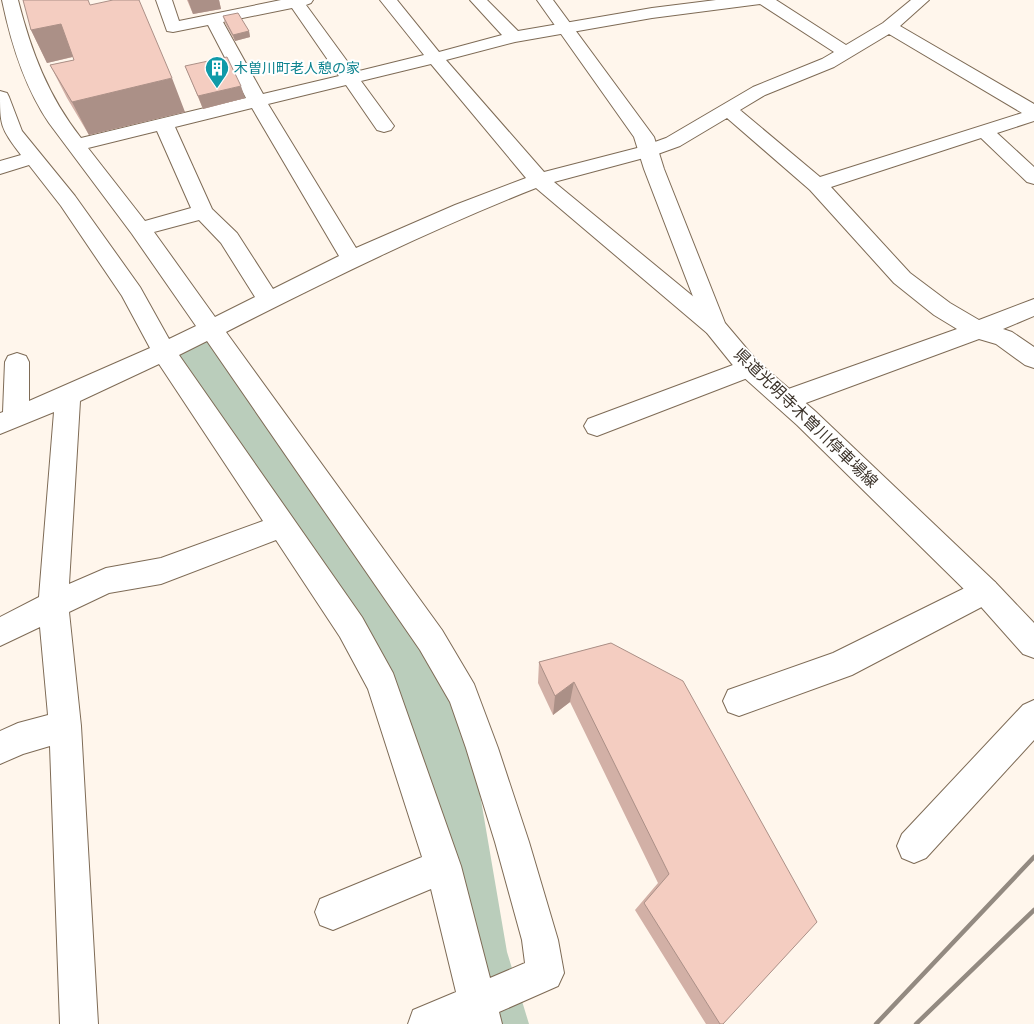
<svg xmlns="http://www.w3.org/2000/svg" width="1034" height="1024" viewBox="0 0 1034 1024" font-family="Raleway,'Noto Sans JP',sans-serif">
  <rect width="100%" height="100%" fill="#fff6ec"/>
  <!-- green -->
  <path fill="#bacdbb" d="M211,329L463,695L507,952L529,1024H500L382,684L164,352Z"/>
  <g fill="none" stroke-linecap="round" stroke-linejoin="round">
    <!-- minor casing -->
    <g stroke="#7e6b56" stroke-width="2">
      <path id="minor" d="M2,0H18C31,51 48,96 81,138L246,98L208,25L173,32L167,31L156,0H172L179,21L281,0H313L311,3L306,5L355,72L424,55L380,0H397L439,52L502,35L470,0H487L518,31L652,8L716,0H776L846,45L883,23L911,0H929L900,26L1034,104V121L997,133L1034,167V184L1027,182L981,138L831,187L910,273L950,303L979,320L1034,299V316L1003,329L1012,332L1034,347V368L1025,365L996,344L979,339L795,407L786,410L777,407L773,400L777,393L957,329L934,315L894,283L810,190L727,118L680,146L655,155L554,182L723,321L727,327L723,333L715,335L707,333L536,188C430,230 328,280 226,332L442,630L474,684L498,748L529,842L558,940L564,973L558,986L499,1012L502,1024H408L413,1010L456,992L431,889L333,930L320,925L315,912L320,899L422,857L368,689L340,637L276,540L161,584L109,593L69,612L81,726L98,1024H60L50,746L23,754L0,764V731L18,723L48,715L40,627L0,646V617L39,597L54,412L0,434V413L3,412L5,362L8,356L17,353L26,356L29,362V401L150,348L122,296L61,206L29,165L0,174V161L21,155C0,127 0,126 0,91L7,93L9,97L22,131L75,196L140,287L169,339L196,326L132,234L49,123C24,86 11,43 2,0ZM760,4L834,52L822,59L753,87L666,138L641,147L544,172L446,60L515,42L652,18ZM292,8L339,76L263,94L223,22ZM889,34L1022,113L820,177L740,110L765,95L834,67ZM431,64L526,178L455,205L356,248L268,104L346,85L377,130L384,132L391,130L394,126L361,81ZM252,108L339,256L273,289L237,233L212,209L175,127ZM157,131L191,208L145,221L88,148ZM199,220L221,243L255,297L215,317L154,232ZM207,341L420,650L450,702L466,748L495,842L522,940L525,963L490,978L461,866L393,673L362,617L179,355ZM159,364L263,521L161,558L106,568L69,584L80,401Z
        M749,359L758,362L761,368L758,374L597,436L588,433L584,426L588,419Z
        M985,578L995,582L1000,591L995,600L852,675L739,716L728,712L723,701L728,690L833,653Z
        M1034,700V740L926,858L914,863L902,858L897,846L902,834L1023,705Z"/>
    </g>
    <!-- major casing -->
    <g stroke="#7e6b56" stroke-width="2">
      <path id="major" d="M537,0H553L654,137L664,169L725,323L758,362L815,411L995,582L1034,623V658L1023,654L975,600L797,425L740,374L707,333L644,169L634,137Z"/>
    </g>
    <!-- minor -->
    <use href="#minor" fill="#fff" fill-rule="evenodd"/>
    <!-- major -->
    <use href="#major" fill="#fff" fill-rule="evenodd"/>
    <!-- rail -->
    <path stroke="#938a81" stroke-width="4.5" d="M876,1024L1034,857
      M916,1024L1034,910"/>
  </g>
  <!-- wall -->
  <path fill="#d2b0a6" d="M187,0H219L221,9L193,14Z
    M90,5L185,112L89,135L67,98L50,65L74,60L73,57L47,63L31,30Z
    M223,16L249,31L250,37L235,41L225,23Z
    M185,66L245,98L203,109Z
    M611,643L723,1024H706L635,910L658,883L570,702L553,715L538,683L539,662Z"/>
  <!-- shaded-wall -->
  <path fill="#ab9087" d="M188,0H219L221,9L193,14Z
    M61,24L76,56L47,63L31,30Z
    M249,31L250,37L235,41L233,35Z
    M172,78L185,112L89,135L72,102Z
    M241,86L245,98L203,109L198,96Z
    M574,682L570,702L553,715L555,696Z"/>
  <!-- building -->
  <path fill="#f4cdc1" stroke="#ab9087" d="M23,0H88L90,5L113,0H139L172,78L72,102L50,65L74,60L61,24L31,30Z
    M238,13L249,31L233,35L223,16Z
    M227,57L241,86L198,96L185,66Z
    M611,643L683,681L817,922L723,1024H720L644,903L669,874L574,682L555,696L539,662Z"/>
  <!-- icons -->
  <defs>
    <g id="building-pin" transform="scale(1.25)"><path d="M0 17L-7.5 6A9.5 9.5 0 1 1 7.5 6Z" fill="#0f9aa8" stroke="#fff"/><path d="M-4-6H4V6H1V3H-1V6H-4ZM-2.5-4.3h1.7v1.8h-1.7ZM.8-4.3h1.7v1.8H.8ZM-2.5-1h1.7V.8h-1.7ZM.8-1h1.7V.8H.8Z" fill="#fff"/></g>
  </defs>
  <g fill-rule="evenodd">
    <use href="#building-pin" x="217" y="68"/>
  </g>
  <g text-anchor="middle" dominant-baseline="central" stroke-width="4" stroke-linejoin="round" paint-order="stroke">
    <!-- far-culture labels -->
    <g font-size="14" fill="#0d838f" stroke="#fff" text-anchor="start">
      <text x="234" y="68">木曽川町老人憩の家</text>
    </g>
    <!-- street labels -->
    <g font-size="16" fill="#3b3229" stroke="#fff">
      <text transform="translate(806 418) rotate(44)">県道光明寺木曽川停車場線</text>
    </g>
  </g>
</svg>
